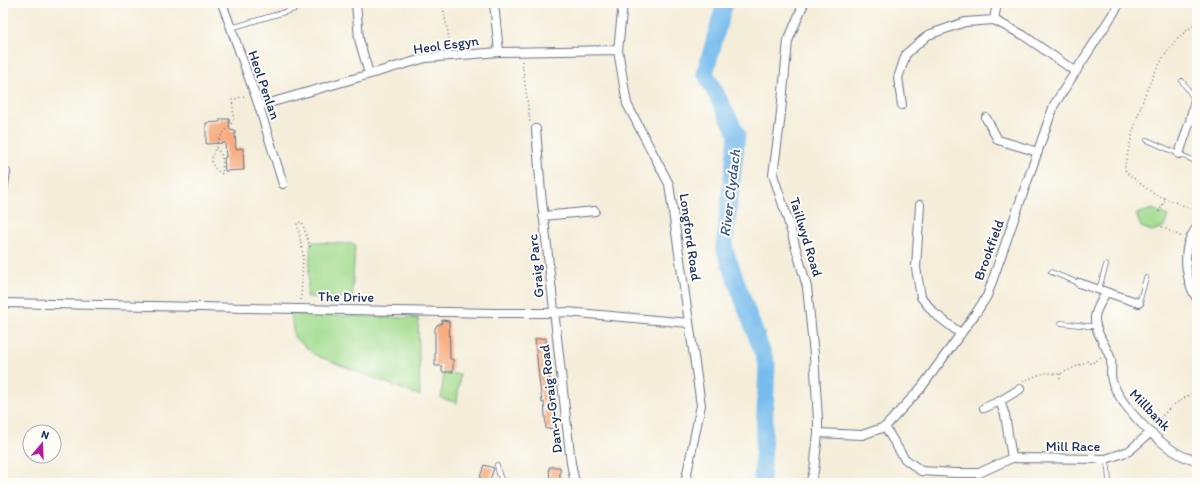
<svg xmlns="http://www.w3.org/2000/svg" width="1200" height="486" viewBox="0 0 1200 486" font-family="Itim,sans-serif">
  <rect width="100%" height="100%" fill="#fdfcf7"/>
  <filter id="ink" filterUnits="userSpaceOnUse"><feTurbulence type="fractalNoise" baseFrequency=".025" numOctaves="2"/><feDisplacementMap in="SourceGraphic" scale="8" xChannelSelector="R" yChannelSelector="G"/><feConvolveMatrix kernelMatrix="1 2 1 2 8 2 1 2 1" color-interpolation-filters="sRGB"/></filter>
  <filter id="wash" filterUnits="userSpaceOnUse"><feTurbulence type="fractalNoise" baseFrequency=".012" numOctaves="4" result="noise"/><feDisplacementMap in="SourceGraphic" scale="16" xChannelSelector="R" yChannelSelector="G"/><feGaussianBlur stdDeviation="0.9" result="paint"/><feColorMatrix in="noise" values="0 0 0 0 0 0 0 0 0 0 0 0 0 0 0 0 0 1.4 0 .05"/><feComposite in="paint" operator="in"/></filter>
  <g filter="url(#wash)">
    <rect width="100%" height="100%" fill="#f4edd9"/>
    <!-- green -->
    <path fill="#a2dc8e" stroke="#5e8676" d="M1153,209L1168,216L1164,227L1152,231L1141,227L1136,214Z
      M311,242L355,244L352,299L307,297Z
      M291,314L418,318L420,396L315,355L294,337Z
      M444,373L460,374L457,403L441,398Z"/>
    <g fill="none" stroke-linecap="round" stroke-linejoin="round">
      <!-- river -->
      <path stroke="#76bced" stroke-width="17" d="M725,3L705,73L737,134L724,248L767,365L762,483"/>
    </g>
    <g id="blocks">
      <!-- building -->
      <path fill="#f7aa7e" d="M220,119H229L230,130L235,131L236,149L243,148L244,170L225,171L224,158L226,157L225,143L206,144V123L220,122Z
        M442,320L449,321L450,359H453V372H442V366H435V328L437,325L442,323Z
        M546,338L550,385L557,428L546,429L544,402L542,403L539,379L535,339Z
        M484,465L494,468L489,483L479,480Z
        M549,467H560V483H550Z"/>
    </g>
  </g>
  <g filter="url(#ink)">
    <use href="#blocks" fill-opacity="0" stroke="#677289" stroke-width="1"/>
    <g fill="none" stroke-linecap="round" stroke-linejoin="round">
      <!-- service casing -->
      <g stroke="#677289" stroke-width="5.5">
        <path id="service" d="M231,28L295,9
          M1182,81L1195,100
          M1147,140L1195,161
          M1051,272L1079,283
          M1099,289L1106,265
          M1139,303L1146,278
          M1061,323L1088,326H1096
          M1106,459L1108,468L1109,483
          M497,465L499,474L503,483"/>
      </g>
      <!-- minor casing -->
      <g stroke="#677289" stroke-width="10">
        <path id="minor" d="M222,3L259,106L283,184
          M356,3L359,39L369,74
          M494,3L499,52
          M623,3L618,50L627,104L669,184L701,405L685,483
          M804,3L788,41L780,122L773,175L787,217L807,287L814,355L818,420V433L814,471L810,483
          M994,20L997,3
          M902,105L898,78L906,54L928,35L965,22L994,20L1023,35L1076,72
          M259,106L426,58L499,52L618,50
          M986,118L998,140L1038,152
          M536,129L541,193L571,463L575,483
          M1179,154L1190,121L1195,100
          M3,191L6,172
          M920,205L916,268L921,297L934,313L961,334
          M543,216L595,211
          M1197,227C1194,231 1191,236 1189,241C1183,258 1187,284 1197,299
          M1079,283L1139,303
          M1106,292C1102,300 1096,309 1095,317C1094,332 1107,346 1111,360C1112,367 1110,375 1112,381C1121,407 1160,446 1185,457C1189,458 1193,459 1197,460
          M3,303L495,313H554L567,312L689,323
          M1000,401L1005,415L1012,458
          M984,408L1000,401L1020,389
          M885,427L904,458L921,471L955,473H979L1012,458L1106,459L1129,451L1150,433
          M818,433L862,435L885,427L921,388L976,313L987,296L1054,105L1120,3"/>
      </g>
      <!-- path -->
      <path stroke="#677289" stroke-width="1.5" stroke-dasharray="1 3" stroke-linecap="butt" d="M442,3L451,48
        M1197,24C1155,45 1134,122 1125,165V170L1128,174L1154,194L1197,211
        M522,61L530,122
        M216,148C224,155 223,164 222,174C210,167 209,159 216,148C217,146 217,142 219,139C222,133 227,130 231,124C235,118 233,107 232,100L247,95
        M1159,212L1165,199
        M1162,227L1182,237
        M301,300L303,254L297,223L302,222L310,247
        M1060,379V374
        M1023,381L1044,373L1060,374L1088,361L1091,364L1102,357
        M1154,424L1172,406L1197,390"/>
      <!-- service -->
      <use href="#service" stroke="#fff" stroke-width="4"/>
      <!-- minor -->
      <use href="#minor" stroke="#fff" stroke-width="8"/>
    </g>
  </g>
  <g text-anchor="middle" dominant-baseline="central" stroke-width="4" stroke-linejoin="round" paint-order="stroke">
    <!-- street labels -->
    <g font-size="14" fill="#1b2f5e" stroke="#fdfcf7">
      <text transform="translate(446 45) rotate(-8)">Heol Esgyn</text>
      <text transform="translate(264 85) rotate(71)">Heol Penlan</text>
      <text transform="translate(690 237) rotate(82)">Longford Road</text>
      <text transform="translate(806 237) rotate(73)">Taillwyd Road</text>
      <text transform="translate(989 250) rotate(-70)">Brookfield</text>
      <text transform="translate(536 266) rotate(-96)">Graig Parc</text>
      <text transform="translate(346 297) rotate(1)">The Drive</text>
      <text transform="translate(551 399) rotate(-97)">Dan-y-Graig Road</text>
      <text transform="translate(1150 410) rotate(46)">Millbank</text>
      <text x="1073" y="446">Mill Race</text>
    </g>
    <!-- water labels -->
    <g font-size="15" font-style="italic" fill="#365989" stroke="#fdfcf7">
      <text transform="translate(730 193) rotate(-83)">River Clydach</text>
    </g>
  </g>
  <!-- margin -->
  <rect width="1200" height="486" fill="none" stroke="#fdfcf7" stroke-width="16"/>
  <!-- north arrow -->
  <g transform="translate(42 444) rotate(19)"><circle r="19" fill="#fdfcf7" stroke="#a3aaba"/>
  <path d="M0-3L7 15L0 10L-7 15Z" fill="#b5179e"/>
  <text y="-6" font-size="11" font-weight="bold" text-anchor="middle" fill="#1b2f5e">N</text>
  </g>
</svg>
